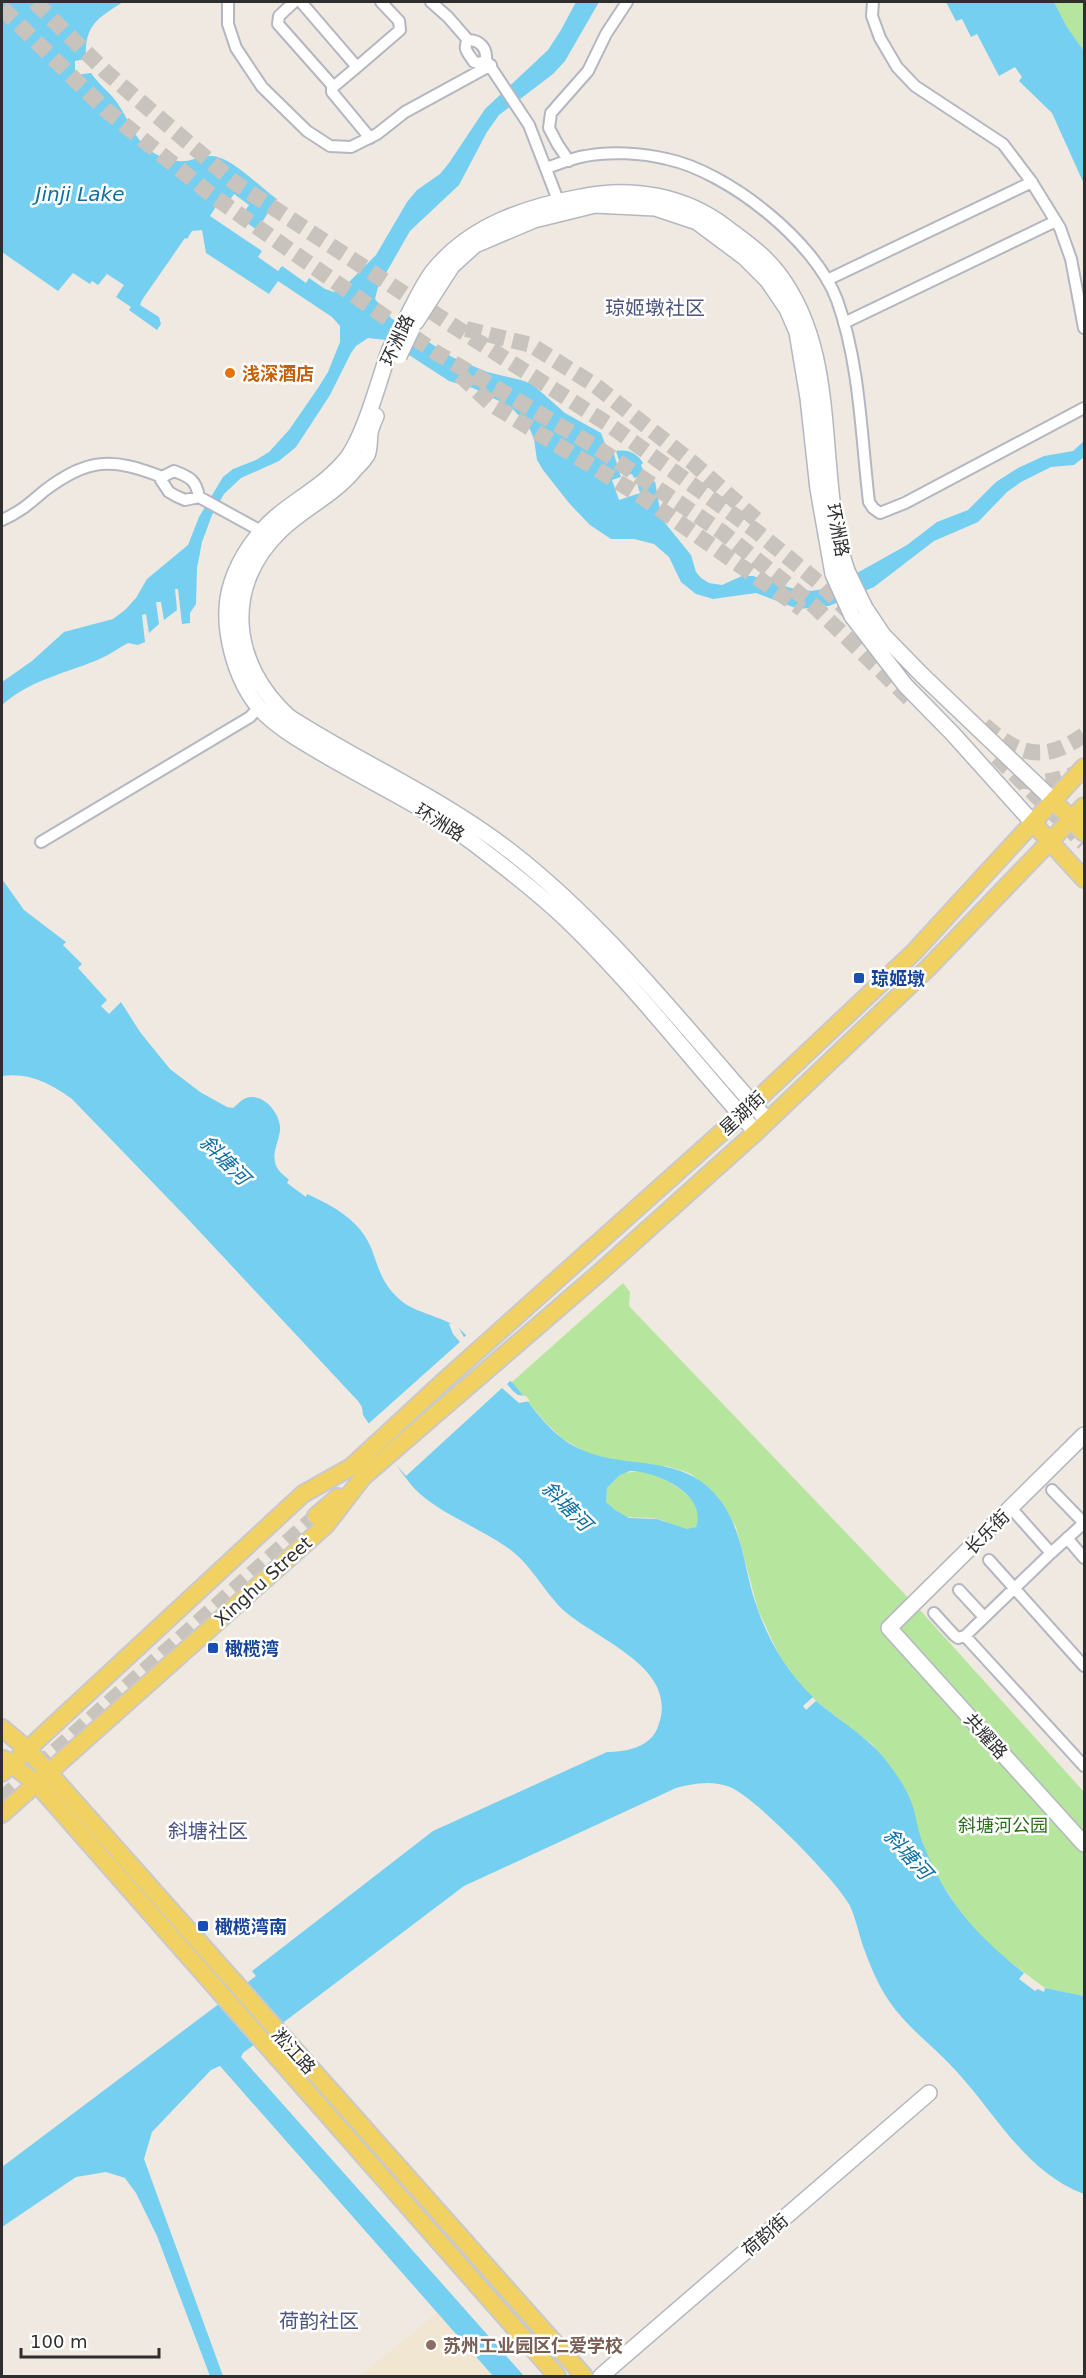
<svg xmlns="http://www.w3.org/2000/svg" width="1086" height="2378" viewBox="0 0 1086 2378" font-family="'DejaVu Sans','Noto Sans SC',sans-serif">
  <rect width="100%" height="100%" fill="#efe9e1"/>
  <!-- education -->
  <path fill="#f0e6d1" d="M437,2313L493,2376H360Z"/>
  <!-- green -->
  <path fill="#b6e59e" d="M1054,2H1084V51L1067,27Z
    M623,1283L630,1292L629,1306L920,1610L1084,1792V1996L1045,1988L998,1953L967,1922L934,1872L920,1837L909,1798L888,1763L872,1744L816,1701L799,1683L780,1657L758,1610L736,1527L717,1496L691,1474L683,1471L666,1466L646,1472C666,1478 711,1501 695,1528C682,1532 671,1522 658,1519C636,1514 624,1525 606,1502L607,1488L622,1473L642,1471L616,1460L591,1455L563,1439L548,1425L511,1383Z"/>
  <!-- water -->
  <path fill="#75cff0" fill-rule="evenodd" d="M2,2H123C98,18 84,25 86,59L75,61V75L91,73C99,85 111,93 118,104C137,133 138,154 178,161C191,163 205,153 218,157C237,163 260,187 277,199L257,230L240,218L249,205L234,194L225,207L217,205L210,216L262,251L258,257L278,271L282,266L306,283L309,278L325,289L334,292L345,286L376,255L407,202L417,190L440,174L449,163L485,109L548,50L561,30L576,2H599L565,61L553,74L499,115L487,132L459,185L410,231L378,287L375,299L391,318L452,357L487,372L521,380L532,384L565,413L601,433L608,452L613,451L621,477L612,480L619,500L640,493L637,483L646,479L648,484L655,481L660,510L665,523L691,555L696,572L701,578L709,583L722,585L742,576H753L791,588L811,591L823,589L857,573L907,545L937,522L968,510L996,482L1018,468L1044,456L1073,451L1084,441V457L1074,465L1051,467L1021,482L1007,492L978,522L934,541L874,587L829,606L798,609L756,593L713,599L696,594L681,582L669,557L654,544L634,539H611L590,525L569,503L543,470L537,460L534,439L529,427L511,407L473,388L449,381L386,340L368,338L356,346L351,353L330,395L296,447L279,461L241,478L224,494L212,515L202,542L197,568L196,604L190,613V623L182,624L178,589H175L177,610L164,620L161,602H156L159,624L149,633L146,614L142,615L145,642L138,645L128,643C117,649 106,657 95,661C60,675 31,680 2,705V682L32,661L64,632L113,619L125,610L136,598L147,579L188,545L199,517L223,477L233,469L256,460L269,452L289,430L318,388L328,372L340,342V326L332,317L278,281L269,294L206,253L202,230L192,231L187,239L185,238L142,300L140,305L159,317L161,324L157,330L129,310L131,307L116,297L124,285L107,274L98,285L92,281L90,284L73,273L58,291L2,252Z
    M946,2H1054L1067,27L1084,51V184L1052,113L1019,81L1022,77L1015,67L999,76L977,34L971,37L962,19L956,21Z
    M616,451C628,449 637,453 643,463L641,465L645,474L634,478L632,474L624,476Z
    M2,879L24,910L66,942L63,945L82,964L78,968L107,1000L101,1006L109,1014L121,1002L140,1032L170,1069L200,1092L227,1107L233,1108C237,1105 240,1101 244,1099C261,1091 278,1110 280,1126C281,1138 272,1150 275,1162C276,1170 284,1175 289,1180L287,1183L306,1197L307,1194C334,1206 361,1221 372,1250C378,1267 382,1282 395,1295C412,1314 439,1314 460,1329C479,1349 499,1368 517,1388C534,1409 550,1433 574,1446C621,1472 678,1451 716,1495C740,1523 743,1558 752,1592C764,1632 782,1667 813,1697L803,1706L806,1710L816,1701C839,1720 872,1740 888,1763C898,1776 908,1791 913,1807C917,1820 918,1833 924,1846C946,1902 977,1936 1024,1973L1019,1979L1035,1991L1038,1989L1044,1992L1045,1988L1084,1996V2194C1026,2172 998,2117 958,2073C936,2048 908,2029 889,2001C877,1983 869,1963 862,1943C858,1930 855,1916 849,1904C835,1879 755,1797 730,1787C712,1780 694,1783 676,1788L464,1886L243,2053L241,2057L524,2376H493L220,2066L211,2070L152,2132L144,2159L223,2376H210L157,2236L136,2193L125,2178L106,2172L76,2177L2,2227V2167L256,1976L252,1971L433,1831L607,1752C624,1752 649,1748 657,1729C683,1668 597,1641 562,1609C543,1590 530,1563 508,1548C480,1528 445,1516 419,1493C401,1476 378,1436 363,1415L362,1407L358,1401L186,1217L72,1099C50,1083 29,1072 2,1076ZM630,1471C656,1471 708,1494 696,1527L687,1529L657,1519L629,1518L615,1510L606,1502L607,1488L620,1475Z"/>
  <!-- pier -->
  <path fill="#efe9e1" d="M456,1323L464,1337L469,1334L512,1379L507,1384L513,1391L518,1395L526,1396L530,1401L519,1403L502,1388L406,1476L390,1458L367,1425L460,1342L453,1334L449,1324Z"/>
  <g fill="none" stroke-linecap="round" stroke-linejoin="round">
    <!-- primary-tunnel -->
    <path stroke="#c8c4bd" stroke-width="16" stroke-dasharray="16 8" stroke-linecap="butt" d="M35,2L106,72L234,182L452,325L611,426L756,531L823,586L852,615
      M2,8L106,110L213,196L435,352L596,447L722,532L812,604L914,703
      M466,329L531,345L596,386L693,463L760,523
      M460,375L491,404L644,498L802,609
      M984,725C1019,756 1044,763 1084,735
      M997,757L1084,843
      M1022,780C1042,786 1063,778 1081,772
      M2,1799L316,1516"/>
    <!-- street casing -->
    <g stroke="#b4b7c1" stroke-width="14">
      <path id="street" d="M228,2V24L236,48L262,87L307,131L330,146L351,147L377,134L405,112L491,65
        M294,2L279,16L278,24L332,85V92L370,138
        M301,2L357,67L332,88
        M431,2L448,17L468,40C480,40 487,48 486,60L529,125L561,208
        M873,2L872,16L880,38L897,67L915,86L1003,144L1031,181L1060,228L1071,259L1084,328
        M468,40C462,49 469,54 474,62L480,63L486,60
        M357,67L400,30L399,21L381,2
        M569,161L558,145L549,128L551,113L588,71L606,34L627,2
        M546,168C559,164 572,158 585,156C610,151 642,153 667,159C728,172 815,241 837,300C860,364 861,435 869,502L873,508L880,513L905,503L1084,408
        M827,280L1032,182
        M844,323L1056,221
        M162,477L161,480L169,492L176,496L185,500L199,497L261,531
        M162,477L174,471C190,477 196,480 199,497
        M2,520C20,512 29,504 44,491C88,458 111,457 162,477
        M41,842L250,717L259,707
        M1011,1508L1051,1553L965,1636L1084,1766
        M1067,1538L1084,1558
        M1051,1553L1084,1523L1052,1490
        M989,1560L1084,1666
        M959,1590L984,1617
        M934,1613L954,1635L958,1638L965,1636"/>
    </g>
    <!-- secondary casing -->
    <g stroke="#b4b7c1" stroke-width="18">
      <path id="secondary" d="M405,321C414,305 422,285 434,270C471,225 526,207 581,197C632,186 686,196 727,228C745,241 764,255 778,273C843,358 814,475 847,571
        M416,322L452,266L475,245L534,220L595,205L655,208L697,222L744,257L768,281L787,309L797,332L808,398L818,489L833,574
        M389,351C379,381 365,433 348,457C329,482 300,497 277,516C257,533 240,557 232,582C218,623 235,684 265,714C284,732 310,746 332,759C379,786 429,810 472,842C505,867 539,893 569,922C636,987 693,1062 756,1132
        M376,416C374,421 371,427 370,433C369,440 370,449 367,455C364,460 359,465 355,469C333,496 305,507 281,530C222,586 231,665 289,717C362,764 442,798 510,851C608,927 686,1029 768,1121
        M865,608L883,635L922,675L1054,801
        M852,616L905,685L953,734L1033,823
        M1084,1435L889,1628L1084,1844
        M601,2376L929,2093"/>
    </g>
    <!-- primary casing -->
    <g stroke="#c9c9c9" stroke-width="20">
      <path id="primary" d="M1054,801L1084,833
        M1033,823L1084,879
        M316,1516L338,1497
        M2,1728L27,1749L49,1773L584,2376
        M4,1759L37,1784L557,2376
        M2,1773L303,1494L351,1467L445,1380L741,1115L914,952L1084,767
        M2,1814L326,1525L363,1477L598,1274L756,1132L928,968L1084,806"/>
    </g>
    <!-- street -->
    <use href="#street" stroke="#fff" stroke-width="10"/>
    <!-- secondary -->
    <use href="#secondary" stroke="#fff" stroke-width="15"/>
    <!-- primary -->
    <use href="#primary" stroke="#f2d163" stroke-width="16"/>
    <!-- secondary-bridge casing -->
    <g stroke="#b4b7c1" stroke-width="18" stroke-linecap="butt">
      <path id="secondary-bridge" d="M389,351L405,321
        M399,356L412,329
        M847,571L865,608
        M833,574L852,616"/>
    </g>
    <!-- secondary-bridge -->
    <use href="#secondary-bridge" stroke="#fff" stroke-width="15"/>
  </g>
  <!-- markers -->
  <circle fill="#e8710a" stroke="#fff" stroke-width="2" cx="230" cy="373" r="6"/>
  <g fill="#1a4fb4" stroke="#fff" stroke-width="2">
    <rect x="853" y="972" width="12" height="12" rx="3"/>
    <rect x="207" y="1642" width="12" height="12" rx="3"/>
    <rect x="197" y="1920" width="12" height="12" rx="3"/>
  </g>
  <circle fill="#8d6e63" stroke="#fff" stroke-width="2" cx="431" cy="2345" r="6"/>
  <g text-anchor="middle" dominant-baseline="central" stroke-width="5" stroke-linejoin="round" paint-order="stroke">
    <!-- street labels -->
    <g font-size="18" fill="#2e2e2e" stroke="#fff">
      <text transform="translate(397 340) rotate(-65)">环洲路</text>
      <text transform="translate(838 530) rotate(79)">环洲路</text>
      <text transform="translate(440 822) rotate(32)">环洲路</text>
      <text transform="translate(742 1113) rotate(-43)">星湖街</text>
      <text transform="translate(987 1532) rotate(-45)">长乐街</text>
      <text transform="translate(263 1581) rotate(-42)">Xinghu Street</text>
      <text transform="translate(986 1736) rotate(48)">共耀路</text>
      <text transform="translate(294 2051) rotate(48)">淞江路</text>
      <text transform="translate(765 2235) rotate(-41)">荷韵街</text>
    </g>
    <!-- food labels -->
    <g font-size="18" font-weight="bold" fill="#c56008" stroke="#fff" text-anchor="start">
      <text x="242" y="373">浅深酒店</text>
    </g>
    <!-- transit labels -->
    <g font-size="18" font-weight="bold" fill="#164399" stroke="#fff" text-anchor="start">
      <text x="871" y="978">琼姬墩</text>
      <text x="225" y="1648">橄榄湾</text>
      <text x="215" y="1926">橄榄湾南</text>
    </g>
    <!-- park labels -->
    <g font-size="18" fill="#2c6e1b" stroke="#fff">
      <text x="1003" y="1825">斜塘河公园</text>
    </g>
    <!-- education labels -->
    <g font-size="18" font-weight="bold" fill="#785e54" stroke="#fff" text-anchor="start">
      <text x="443" y="2345">苏州工业园区仁爱学校</text>
    </g>
    <!-- water labels -->
    <g font-size="20" font-style="italic" fill="#0d6fa3" stroke="#fff">
      <text x="80" y="194">Jinji Lake</text>
      <text transform="translate(225 1160) rotate(45)">斜塘河</text>
      <text transform="translate(567 1506) rotate(45)">斜塘河</text>
      <text transform="translate(908 1854) rotate(48)">斜塘河</text>
    </g>
    <!-- neighbourhood labels -->
    <g font-size="20" fill="#4d5680" stroke="#fff">
      <text x="655" y="308">琼姬墩社区</text>
      <text x="208" y="1831">斜塘社区</text>
      <text x="319" y="2321">荷韵社区</text>
    </g>
  </g>
  <!-- border -->
  <rect width="1086" height="2378" fill="none" stroke="#2e2e2e" stroke-width="6"/>
  <!-- scale -->
  <path d="M21 2348v9h138v-9" fill="none" stroke="#2e2e2e" stroke-width="3"/>
  <text x="30" y="2348" font-size="18" fill="#2e2e2e" stroke="#ffffff" stroke-width="4.5" paint-order="stroke">100 m</text>
</svg>
